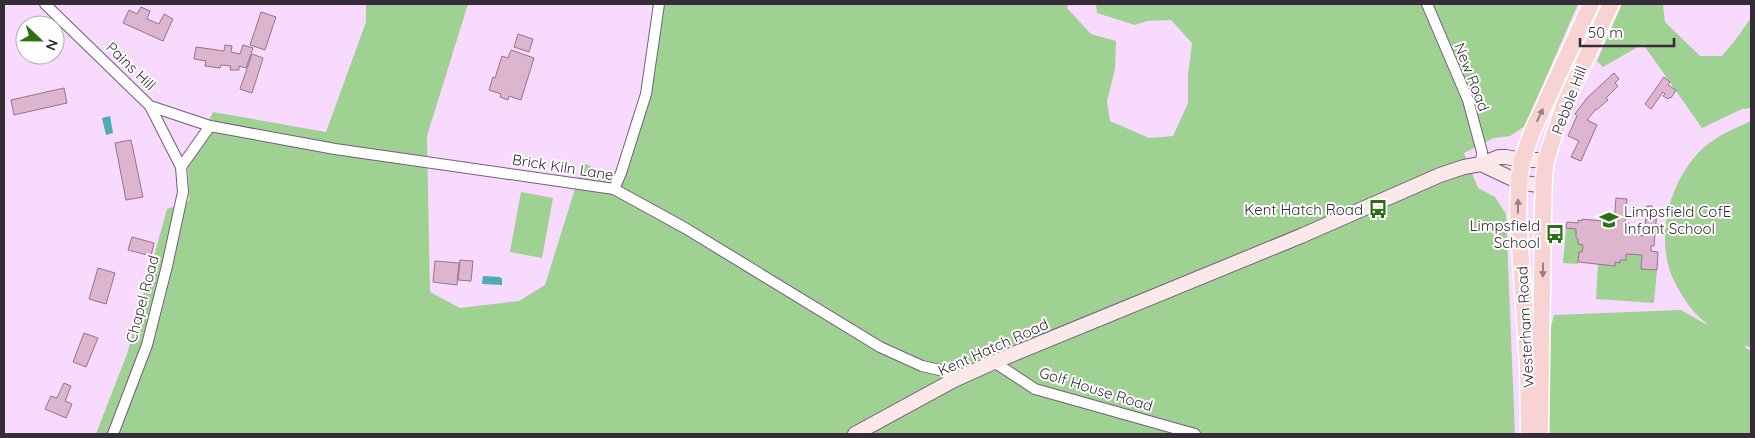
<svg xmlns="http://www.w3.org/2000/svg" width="1755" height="438" viewBox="0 0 1755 438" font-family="Quicksand,sans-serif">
  <rect width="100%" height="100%" fill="#f7dafe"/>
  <!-- green -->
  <path fill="#9fd193" d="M366,4H468L427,136L430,292L460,308L519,301L545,285L583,163L624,181L652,84L663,4H1068L1067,8L1091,34L1116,41L1115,69L1107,101L1110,121L1149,138L1173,136L1188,103V75L1192,43L1171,20L1147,21L1135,25L1097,13L1096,4H1578L1525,126L1510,136L1494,138L1464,153L1478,188L1495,197L1506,214L1515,434H96L127,354L167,209L189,201L188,164L213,112L326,132L366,22Z
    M1622,4H1663L1665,22L1700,56H1722L1733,43L1751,18V108L1742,109L1702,128L1643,44L1603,67L1597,61Z
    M1751,121V347L1743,346L1751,351V434H1542L1547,343L1554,315L1681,310L1709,326C1703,320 1695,314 1690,307C1684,299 1678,289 1674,281C1654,238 1669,182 1701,150C1716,136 1733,129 1751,121Z
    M521,192L553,198L542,258L510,252Z
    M1566,228L1576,229V238L1578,239V244L1583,245L1582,252H1579L1578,264L1563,263Z
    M1626,254L1642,255L1657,270L1654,303L1596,299L1598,264L1615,266V262L1619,263L1620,260H1625Z"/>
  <!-- water -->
  <path fill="#49adb1" d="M110,116L113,133L106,135L102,118Z
    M483,276L500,277L502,279V285L482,284Z"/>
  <!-- building -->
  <path fill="#ddb5cf" stroke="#97728a" d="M141,7L150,11L147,19L159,24L164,14L173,19L163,41L123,23L129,10L137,14Z
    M261,12L276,17L265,50L250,45Z
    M518,34L533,39L529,52L514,47Z
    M225,45L232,46L231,52L240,54L243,45L253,48L246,68L239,66V70H230L231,66L221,65L220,68L205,66L206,61L194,59L196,47L224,51Z
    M511,50L534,58L521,100L509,96L508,100L500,97L501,94L489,90L493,77L495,78L502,56L508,58Z
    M252,54L263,58L252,93L240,89Z
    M1614,73L1619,79L1615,83L1618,86L1606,98L1608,100L1596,110V109L1587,120L1597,125L1581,161L1571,157L1579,141L1568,136L1577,116L1575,114L1587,98Z
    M1664,77L1670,82L1668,85L1676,90L1671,98L1670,97L1668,99L1663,96L1665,94L1663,92L1651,109L1645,104Z
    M64,88L67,103L14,115L11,100Z
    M131,140L143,197L126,200L115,143Z
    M1616,198L1627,199L1625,222L1629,223L1628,234L1644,236L1647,206H1652L1653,209L1657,210L1654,246H1651V251L1658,252L1657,270L1641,269L1642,255L1626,254V260H1620V263L1615,262V266L1578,262L1579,252H1582L1583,245L1578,244V239L1576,238V229L1566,228L1567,222L1578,223V220L1582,221V219L1603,221L1604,217L1603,221L1614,222Z
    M132,237L154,243L151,256L128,250Z
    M460,260L473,261L471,281L458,280Z
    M435,261L459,263L457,285L433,282Z
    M98,268L115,273L106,304L89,299Z
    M84,333L98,338L86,367L73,362Z
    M64,383L71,386L65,401L72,404L66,418L45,409L51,396L57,398Z"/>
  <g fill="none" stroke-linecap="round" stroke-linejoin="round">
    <!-- street casing -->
    <g stroke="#755c7b" stroke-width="12">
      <path id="street" d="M45,4L150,106L210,126L335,149L614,189L685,228L880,347L922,366L944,371L954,380
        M1427,4L1468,100L1482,152L1481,164
        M150,106L181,167L210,126
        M614,189L621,173L646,94L659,4
        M994,362L1035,389L1195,434
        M113,434L147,345L167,266L183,192L181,167"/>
    </g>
    <!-- secondary casing -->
    <g stroke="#755c7b" stroke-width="16">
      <path id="secondary" d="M1481,164L1519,182L1544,186
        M855,434L954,380L994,362L1301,236L1440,175L1464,167L1481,164L1499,157H1506L1522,160H1546"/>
    </g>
    <!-- primary casing -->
    <g stroke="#fff" stroke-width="19">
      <path id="primary" d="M1529,434L1528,366L1518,216L1519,182L1522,160L1533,130L1591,4
        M1540,434L1543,212L1544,177L1546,160L1552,141L1566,101L1611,4"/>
    </g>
    <!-- street -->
    <use href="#street" stroke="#fff" stroke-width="10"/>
    <!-- secondary -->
    <use href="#secondary" stroke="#fbe9e9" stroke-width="14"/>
    <!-- primary -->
    <use href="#primary" stroke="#f7d4d3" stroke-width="16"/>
  </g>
  <!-- one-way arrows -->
  <defs><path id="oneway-solid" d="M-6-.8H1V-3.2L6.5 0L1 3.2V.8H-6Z" transform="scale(1.25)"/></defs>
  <g fill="#968086">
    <use href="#oneway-solid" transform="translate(1540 115) rotate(-65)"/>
    <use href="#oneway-solid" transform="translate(1518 206) rotate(-89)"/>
    <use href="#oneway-solid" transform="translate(1543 270) rotate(91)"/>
  </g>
  <!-- icons -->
  <defs>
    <g id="bus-bare" transform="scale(1.5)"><path d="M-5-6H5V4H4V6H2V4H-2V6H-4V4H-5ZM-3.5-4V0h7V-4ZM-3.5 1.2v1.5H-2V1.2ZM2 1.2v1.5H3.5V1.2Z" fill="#2a7111" stroke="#fff" stroke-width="2.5" paint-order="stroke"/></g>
    <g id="school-bare" transform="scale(1.5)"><path d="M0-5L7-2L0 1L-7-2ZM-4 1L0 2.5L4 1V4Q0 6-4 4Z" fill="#2a7111" stroke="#fff" stroke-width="2.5" paint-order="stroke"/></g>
  </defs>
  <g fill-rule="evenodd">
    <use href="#bus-bare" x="1378" y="209"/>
    <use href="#school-bare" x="1609" y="220"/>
    <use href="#bus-bare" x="1555" y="234"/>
  </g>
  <g text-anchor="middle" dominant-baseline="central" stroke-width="4" stroke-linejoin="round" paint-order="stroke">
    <!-- street labels -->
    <g font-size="15" fill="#362b39" stroke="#fff">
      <text transform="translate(131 66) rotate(44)">Pains Hill</text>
      <text transform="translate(1472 77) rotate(69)">New Road</text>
      <text transform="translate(1569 100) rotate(-69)">Pebble Hill</text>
      <text transform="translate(563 167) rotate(9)">Brick Kiln Lane</text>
      <text transform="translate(142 299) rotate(-75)">Chapel Road</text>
      <text transform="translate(1525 327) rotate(-93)">Westerham Road</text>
      <text transform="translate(993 347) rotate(-24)">Kent Hatch Road</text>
      <text transform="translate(1096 389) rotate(17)">Golf House Road</text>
    </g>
    <!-- poi labels -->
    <g font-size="15" fill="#362b39" stroke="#fff" text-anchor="end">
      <text x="1363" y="209">Kent Hatch Road</text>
      <text x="1624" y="211" text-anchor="start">Limpsfield CofE<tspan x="1624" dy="17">Infant School</tspan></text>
      <text x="1540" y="225">Limpsfield<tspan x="1540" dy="17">School</tspan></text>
    </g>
  </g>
  <!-- border -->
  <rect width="1755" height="438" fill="none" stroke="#362b39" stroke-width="10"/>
  <!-- north arrow -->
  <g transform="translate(40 40) rotate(112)"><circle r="24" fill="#ffffff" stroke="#afaab0"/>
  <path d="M0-4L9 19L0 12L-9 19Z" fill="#2a7111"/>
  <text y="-8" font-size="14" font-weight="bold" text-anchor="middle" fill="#362b39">N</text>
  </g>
  <!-- scale -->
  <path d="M1580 38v8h94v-8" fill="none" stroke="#362b39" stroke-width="2.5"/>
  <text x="1588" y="38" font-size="15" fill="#362b39" stroke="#ffffff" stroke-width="4" paint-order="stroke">50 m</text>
</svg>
